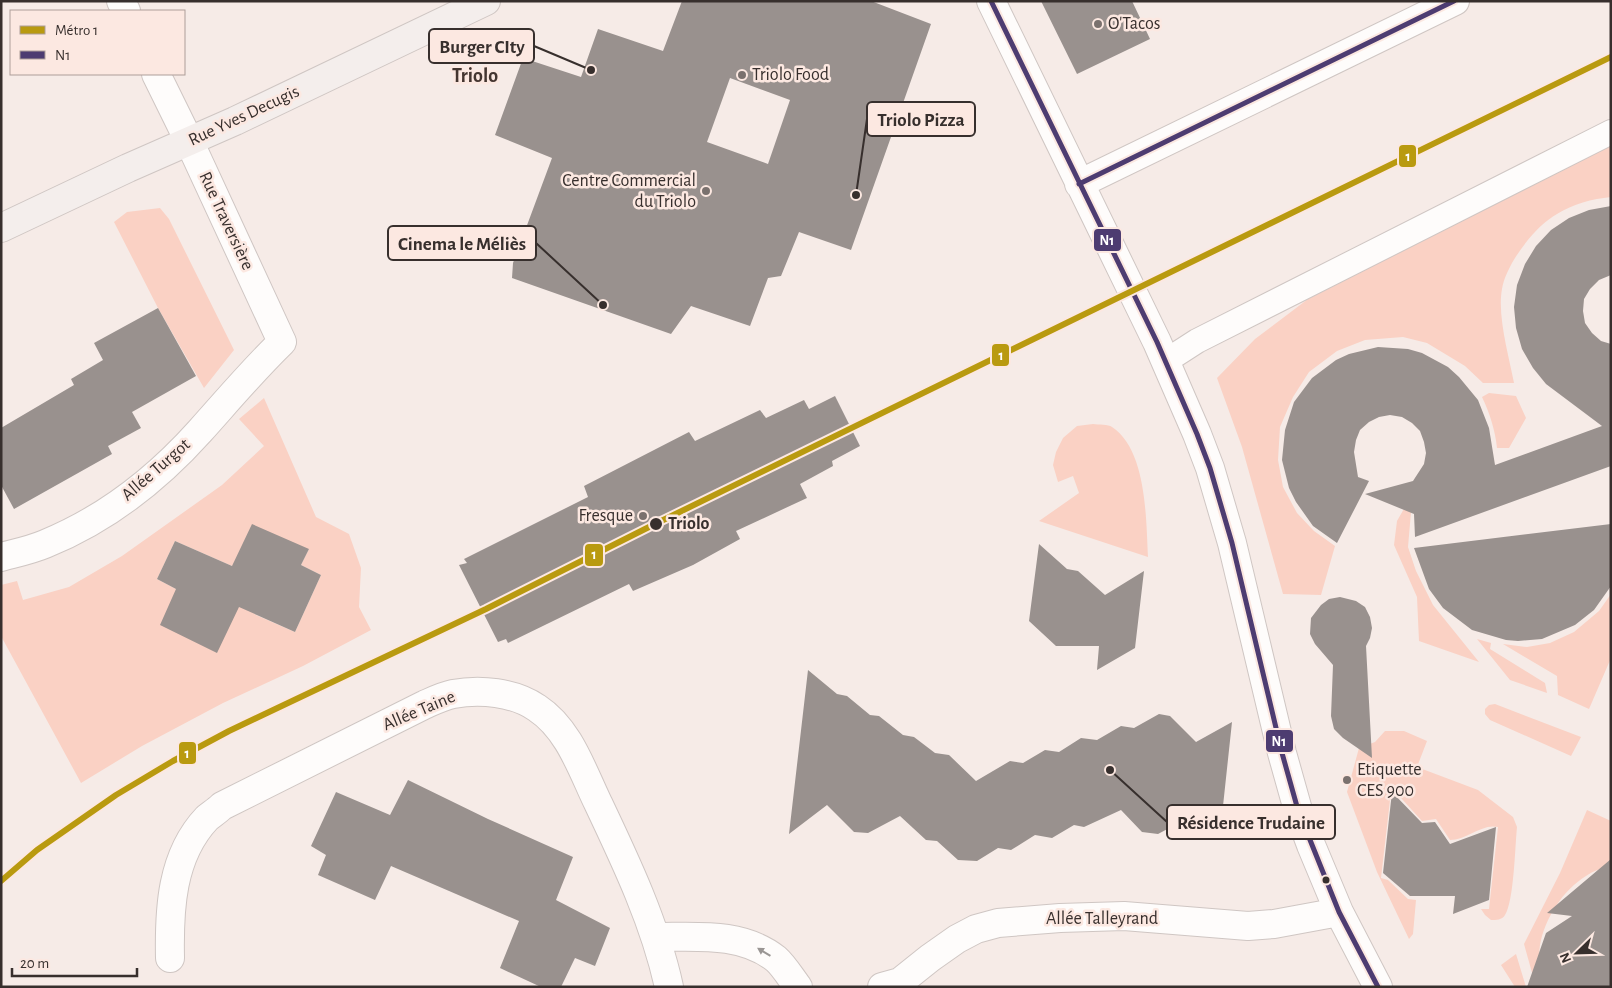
<svg xmlns="http://www.w3.org/2000/svg" width="1612" height="988" viewBox="0 0 1612 988" font-family="'Alegreya Sans',sans-serif">
  <rect width="100%" height="100%" fill="#f6ebe7"/>
  <!-- green -->
  <path fill="#fad1c4" fill-rule="evenodd" d="M1611,144V197C1592,199 1573,204 1557,214C1535,226 1506,264 1502,289C1497,316 1509,356 1514,383H1483L1465,366L1427,343L1403,337L1365,340L1337,351L1309,372L1293,397L1280,427L1278,460L1283,487L1297,513L1314,531L1335,546L1321,595L1283,594L1242,447L1217,378L1255,339L1308,299Z
    M160,208L169,219L234,350L204,388L158,308L114,222L127,212Z
    M1489,393L1516,396L1526,418L1509,448H1497C1495,430 1490,414 1482,397Z
    M264,398L316,517L349,534L361,568L359,607L371,630L303,666L223,703L142,746L81,783L1,636V585L17,581L23,600L69,587L122,556L222,485L264,446L239,419ZM175,541L232,566L309,549L301,565L321,575L295,632L256,615L243,599L176,589L157,579Z
    M1093,424C1099,425 1108,424 1112,427C1147,450 1146,520 1148,557L1039,521L1079,493L1073,476L1058,482L1053,465L1056,452L1063,438L1077,426Z
    M1409,500L1411,512L1408,547L1416,571L1433,605L1479,662L1419,641L1417,597L1394,545L1397,521Z
    M1611,594V658L1589,709L1558,695L1557,676L1503,644L1527,647L1550,643L1574,632L1599,611Z
    M1477,639L1491,643L1490,649L1545,683L1547,693L1510,680Z
    M1495,704L1581,737L1571,756L1490,720L1485,714V709L1489,705Z
    M1385,731H1404L1427,741L1417,767L1478,790L1513,817L1517,827C1515,846 1514,901 1505,915C1502,920 1496,920 1491,920L1485,915L1481,909H1489L1498,827C1482,823 1467,840 1450,840L1436,819L1422,821L1401,798L1390,800L1381,878L1388,880L1408,899L1416,900L1413,934L1409,939L1377,872L1347,792L1359,748L1375,742Z
    M1587,810L1611,821V865C1603,868 1593,871 1586,876C1563,890 1545,918 1540,945C1538,959 1539,973 1536,987L1524,944L1560,873Z
    M1516,954L1526,987H1515L1501,965Z"/>
  <!-- building -->
  <path fill="#99918e" fill-rule="evenodd" d="M682,1H871L931,24L851,250L799,232L781,276L768,278L750,326L691,306L671,334L512,278L513,263L552,158L495,135L523,58L581,77L598,29L663,51ZM730,78L790,100L768,164L707,142Z
    M1041,1H1132L1150,39L1077,74Z
    M1611,206V275L1599,280L1590,289L1584,299L1583,311L1585,323L1592,333L1601,341L1611,344V466L1415,537L1414,514L1365,494L1413,481L1424,464L1426,453L1424,442L1420,431L1412,423L1402,417L1390,415L1379,417L1369,422L1360,430L1356,440L1354,452L1358,477L1369,481L1337,543L1313,526L1296,502L1289,488L1282,460L1285,430L1294,402L1312,378L1336,360L1349,354L1378,347L1408,349L1422,353L1448,367L1459,377L1478,400L1489,428L1495,465L1602,426L1546,384L1533,368L1522,349L1516,328L1514,307L1517,285L1525,264L1536,246L1551,230L1569,218L1589,210Z
    M158,308L196,376L132,412L141,428L108,446L112,454L14,509L1,485V428L74,385L71,379L103,360L94,343Z
    M835,396L860,446L832,461L833,466L800,484L807,498L736,531L740,539L693,565L633,591L629,584L508,643L506,639L498,642L459,565L467,563L464,559L588,497L584,486L689,432L695,441L760,410L766,418L804,400L809,409Z
    M252,524L309,549L301,565L321,575L295,632L239,607L217,653L160,625L176,589L157,579L175,541L232,566Z
    M1611,524V586L1594,610L1575,625L1542,639L1518,641L1506,640L1472,630L1443,608L1429,589L1414,548Z
    M1039,544L1067,569L1078,571L1105,595L1144,571L1135,648L1097,670L1099,646H1056L1029,621Z
    M1340,597L1356,601L1365,607L1370,617L1372,628L1370,638L1366,646L1372,758L1343,738L1334,729L1331,716L1333,665L1315,644L1310,634L1311,618L1321,605L1329,599Z
    M808,670L837,694L847,696L870,715L879,716L903,735L914,737L935,753L949,755L976,781L1010,761L1023,763L1045,750L1059,752L1081,738L1097,740L1121,726L1134,728L1159,714L1170,716L1196,742L1232,722L1223,806L1192,819L1190,817L1158,834L1142,832L1121,810L1084,827L1074,825L1052,838L1035,835L1011,850L998,848L977,861L958,860L937,841L926,840L900,816L868,833L854,832L827,805L789,834Z
    M408,780L488,819L573,857L556,900L610,928L595,966L575,958L561,987H541L500,968L519,921L391,866L375,900L318,875L326,855L311,846L336,792L390,815Z
    M1392,792L1422,823L1435,822L1450,844L1496,827L1489,900L1453,914L1455,896H1410L1383,873Z
    M1611,859V987H1527L1546,933L1572,916L1547,913Z"/>
  <g fill="none" stroke-linecap="round" stroke-linejoin="round">
    <!-- lane casing -->
    <g stroke="#cfc6c3" stroke-width="26">
      <path id="lane" d="M1166,361L1197,341L1611,132"/>
    </g>
    <!-- street casing -->
    <g stroke="#cfc6c3" stroke-width="30">
      <path id="street" d="M121,1L126,11
        M991,1L1157,342L1197,434L1210,468L1232,543L1282,753L1298,810L1311,845L1339,912L1378,987
        M1079,184L1455,1
        M1,557C16,553 31,550 45,544C104,520 157,479 200,431C227,401 253,370 282,342L189,141L156,74
        M656,937C697,937 742,932 776,959C784,966 791,978 798,987
        M170,958C169,910 171,856 207,818C212,814 218,810 222,806L424,705C433,701 443,696 453,694C480,689 514,692 537,708C569,729 582,770 598,803C626,862 655,923 669,987
        M882,987L900,982L930,958L957,939L976,929L998,923L1060,918L1124,916L1248,926L1274,924L1339,912"/>
    </g>
    <!-- secondary casing -->
    <g stroke="#cfc6c3" stroke-width="30">
      <path id="secondary" d="M1,228L128,168L235,121L486,1"/>
    </g>
    <!-- lane -->
    <use href="#lane" stroke="#fefcfb" stroke-width="24"/>
    <!-- street -->
    <use href="#street" stroke="#fefcfb" stroke-width="28"/>
    <!-- secondary -->
    <use href="#secondary" stroke="#f4eeec" stroke-width="28"/>
    <!-- bus-1 casing -->
    <g stroke="#fce8e1" stroke-width="9">
      <path id="bus-1" d="M991,1L1157,342L1197,434L1210,468L1232,543L1282,753L1298,810L1339,912L1378,987
        M1079,184L1454,1"/>
    </g>
    <!-- bus-1 -->
    <use href="#bus-1" stroke="#4d3c71" stroke-width="5"/>
    <!-- metro-1 casing -->
    <g stroke="#fce8e1" stroke-width="10">
      <path id="metro-1" d="M1,881L37,850L116,795L173,761L229,731L486,609L655,524L1611,57"/>
    </g>
    <!-- metro-1 -->
    <use href="#metro-1" stroke="#b99a10" stroke-width="6"/>
  </g>
  <!-- one-way arrows -->
  <defs><path id="oneway-solid" d="M-6-.8H1V-3.2L6.5 0L1 3.2V.8H-6Z" transform="scale(1.25)"/></defs>
  <use fill="#9a9694" href="#oneway-solid" transform="translate(764 952) rotate(-149)"/>
  <!-- markers -->
  <g fill="#7a716e" stroke="#fce8e1" stroke-width="2">
    <circle cx="1098" cy="24" r="5"/>
    <circle cx="742" cy="75" r="5"/>
    <circle cx="706" cy="191" r="5"/>
    <circle cx="643" cy="516" r="5"/>
    <circle cx="1347" cy="780" r="5"/>
  </g>
  <g fill="#372f2d" stroke="#fce8e1" stroke-width="2">
    <circle cx="656" cy="524" r="7"/>
    <circle cx="1326" cy="880" r="4.5"/>
  </g>
  <g text-anchor="middle" dominant-baseline="central" stroke-width="5" stroke-linejoin="round" paint-order="stroke">
    <!-- poi labels -->
    <g font-size="18" fill="#372f2d" stroke="#fce8e1" text-anchor="start">
      <text x="1108" y="24">O'Tacos</text>
      <text x="752" y="75">Triolo Food</text>
      <text x="696" y="181" text-anchor="end">Centre Commercial<tspan x="696" dy="21">du Triolo</tspan></text>
      <text x="633" y="516" text-anchor="end">Fresque</text>
      <text x="1357" y="770">Etiquette<tspan x="1357" dy="21">CES 900</tspan></text>
    </g>
    <!-- street labels -->
    <g font-size="18" fill="#372f2d" stroke="#fce8e1">
      <text transform="translate(244 116) rotate(-25)">Rue Yves Decugis</text>
      <text transform="translate(226 221) rotate(65)">Rue Traversière</text>
      <text transform="translate(156 470) rotate(-41)">Allée Turgot</text>
      <text transform="translate(419 711) rotate(-23)">Allée Taine</text>
      <text x="1102" y="919">Allée Talleyrand</text>
    </g>
    <!-- stop labels -->
    <g font-size="18" font-weight="bold" fill="#372f2d" stroke="#fce8e1" text-anchor="start">
      <text x="668" y="524">Triolo</text>
    </g>
    <!-- quarter labels -->
    <g font-size="20" font-weight="bold" fill="#443530" stroke="#fce8e1">
      <text x="475" y="76">Triolo</text>
    </g>
  </g>
  <!-- callouts -->
  <path fill="none" stroke="#372f2d" stroke-width="2" d="M591 70L534 46M856 195L867 119M603 305L536 243M1110 770L1167 822"/>
  <g fill="#372f2d" stroke="#fce8e1" stroke-width="2">
    <circle cx="591" cy="70" r="5"/>
    <circle cx="856" cy="195" r="5"/>
    <circle cx="603" cy="305" r="5"/>
    <circle cx="1110" cy="770" r="5"/>
  </g>
  <g fill="#fce8e1" stroke="#372f2d" stroke-width="2">
    <rect x="429" y="29" width="105" height="34" rx="5"/>
    <rect x="867" y="102" width="108" height="34" rx="5"/>
    <rect x="388" y="226" width="148" height="34" rx="5"/>
    <rect x="1167" y="805" width="168" height="34" rx="5"/>
  </g>
  <g font-size="19" text-anchor="middle" font-weight="bold" fill="#372f2d">
    <text x="482" y="53">Burger CIty</text>
    <text x="921" y="126">Triolo Pizza</text>
    <text x="462" y="250">Cinema le Méliès</text>
    <text x="1251" y="829">Résidence Trudaine</text>
  </g>
  <g stroke="#fce8e1" stroke-width="2">
    <rect x="1398" y="144" width="19" height="24" rx="5" fill="#b99a10"/>
    <rect x="1093" y="228" width="29" height="24" rx="5" fill="#4d3c71"/>
    <rect x="991" y="343" width="19" height="24" rx="5" fill="#b99a10"/>
    <rect x="584" y="543" width="20" height="24" rx="5" fill="#b99a10"/>
    <rect x="1265" y="729" width="29" height="24" rx="5" fill="#4d3c71"/>
    <rect x="178" y="741" width="19" height="24" rx="5" fill="#b99a10"/>
  </g>
  <g font-size="14" text-anchor="middle" font-weight="bold" fill="#fff">
    <text x="1408" y="161">1</text>
    <text x="1107" y="245">N1</text>
    <text x="1001" y="360">1</text>
    <text x="594" y="559">1</text>
    <text x="1279" y="746">N1</text>
    <text x="187" y="758">1</text>
  </g>
  <!-- border -->
  <rect width="1612" height="988" fill="none" stroke="#372f2d" stroke-width="5"/>
  <!-- legend -->
  <rect x="10" y="10" width="175" height="65" fill="#fce8e1" stroke="#ad9e99"/>
  <rect x="20" y="26" width="25" height="8" fill="#b99a10" stroke="#ad9e99"/>
  <text x="55" y="35" font-size="15" fill="#372f2d">Métro 1</text>
  <rect x="20" y="51" width="25" height="8" fill="#4d3c71" stroke="#ad9e99"/>
  <text x="55" y="60" font-size="15" fill="#372f2d">N1</text>
  <!-- north arrow -->
  <g transform="translate(1577 953) rotate(247)" stroke="#fce8e1" stroke-width="4" paint-order="stroke">
  <path d="M0-4L9 19L0 12L-9 19Z" fill="#372f2d"/>
  <text y="-8" font-size="14" font-weight="bold" text-anchor="middle" fill="#372f2d">N</text>
  </g>
  <!-- scale -->
  <path d="M12 968v8h125v-8" fill="none" stroke="#372f2d" stroke-width="2.5"/>
  <text x="20" y="968" font-size="15" fill="#372f2d" stroke="#fce8e1" stroke-width="4" paint-order="stroke">20 m</text>
</svg>
